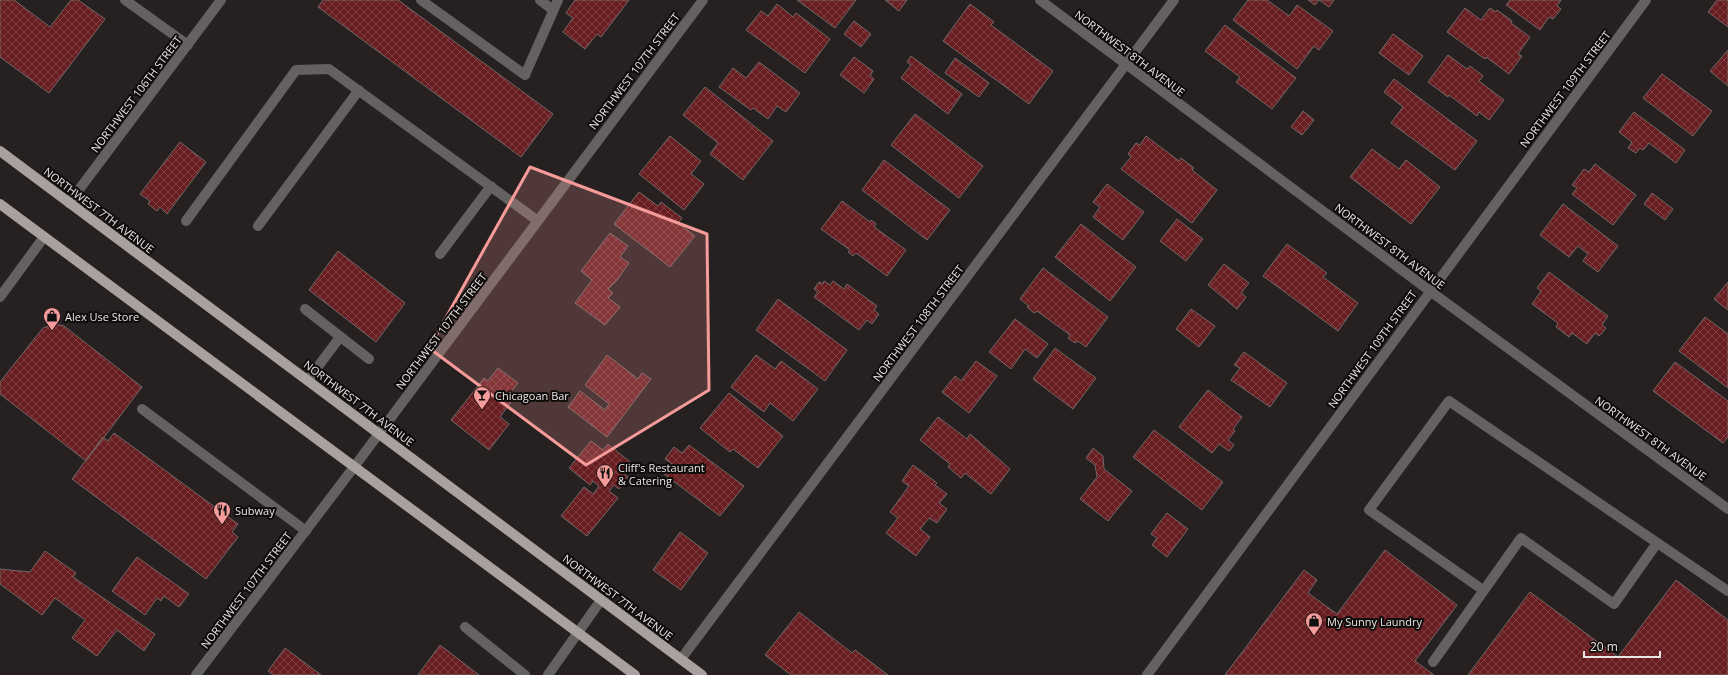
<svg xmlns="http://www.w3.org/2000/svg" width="1728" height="675" viewBox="0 0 1728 675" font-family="'Open Sans',sans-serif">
  <defs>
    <pattern id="building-cross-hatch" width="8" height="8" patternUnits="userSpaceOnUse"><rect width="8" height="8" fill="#681d21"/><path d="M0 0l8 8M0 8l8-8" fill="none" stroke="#7e3e41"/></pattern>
  </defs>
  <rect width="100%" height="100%" fill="#272020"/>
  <!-- building -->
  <path fill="url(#building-cross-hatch)" stroke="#706867" d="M0,0H14L50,27L71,0H78L105,19L49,93L0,57Z
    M323,0H398L553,114L521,157L318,7Z
    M575,0H629L601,37L597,34L585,49L563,32L573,18L566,13Z
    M797,0H856L835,28Z
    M885,0H907L899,11Z
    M1248,0H1267L1289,16L1297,5L1333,31L1319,50L1314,46L1297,69L1233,20Z
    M1308,0H1334L1329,7L1319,0L1315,5Z
    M1510,0H1561L1557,6L1561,9L1553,19L1549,17L1540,30L1506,5Z
    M1717,0H1728V27L1708,12Z
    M777,4L793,17L796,13L830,39L805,73L746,30L761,11L768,16Z
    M970,4L994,22L991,25L1053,71L1029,104L943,41Z
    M1465,8L1481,20L1490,8L1496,12L1497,10L1512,21L1511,23L1530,37L1518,54L1522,56L1509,74L1486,57L1485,59L1447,32Z
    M854,21L871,34L861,47L844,34Z
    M1225,25L1296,78L1272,109L1236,82L1240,77L1205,51Z
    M1393,34L1423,56L1409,75L1379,53Z
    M1728,50V86L1710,71Z
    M1448,55L1467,69L1470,66L1483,76L1479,81L1504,100L1489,120L1479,112L1477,116L1449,95L1448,97L1428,82Z
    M911,56L962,94L948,114L901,78L911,65L907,62Z
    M854,57L873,71L870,76L874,79L864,93L840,75Z
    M955,58L989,83L979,97L945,73Z
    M759,62L800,93L786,112L777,106L768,119L753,108L751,110L719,87L733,68L746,78Z
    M1662,74L1712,111L1693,136L1643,98Z
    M1394,79L1477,141L1455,170L1391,123L1403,107L1384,92Z
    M705,87L773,141L743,180L710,154L718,143L683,115Z
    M1303,111L1314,120L1302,135L1291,127Z
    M1634,112L1685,150L1676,163L1649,143L1643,150L1640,148L1636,153L1628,148L1632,142L1619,132Z
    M915,114L983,166L959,198L891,145Z
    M670,136L701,161L691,174L704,184L684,210L639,174Z
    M1146,136L1179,161L1181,158L1194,168L1192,170L1217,190L1192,223L1121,169L1131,157L1128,154L1136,143L1140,145Z
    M180,142L206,162L167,214L160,207L157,211L148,204L150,201L140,194Z
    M1372,149L1399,169L1406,160L1440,187L1411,224L1350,177Z
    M884,160L950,210L927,240L862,190Z
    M1595,164L1636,195L1613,225L1572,194L1577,188L1572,185L1584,169L1589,172Z
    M1107,184L1144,212L1123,240L1093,217L1100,207L1093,202Z
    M639,192L658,206L661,202L682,218L678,223L695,236L670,267L614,224Z
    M1652,193L1673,209L1665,220L1644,204Z
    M842,201L870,222L871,220L874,222L876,224L874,227L906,250L887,276L856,253L853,256L848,252L850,250L821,229Z
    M1563,204L1618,246L1598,272L1583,261L1588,254L1578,246L1569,257L1540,235Z
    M1177,219L1203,239L1186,261L1160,241Z
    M1081,224L1136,267L1110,301L1055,257Z
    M610,233L628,246L620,257L629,263L617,280L608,289L613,293L608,298L620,307L605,325L575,303L592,280L581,271Z
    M1287,244L1327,273L1323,277L1358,303L1338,331L1263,276Z
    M338,251L405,303L376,342L309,290Z
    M1224,264L1249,283L1241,293L1246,297L1237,309L1208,285Z
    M1043,268L1108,317L1086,347L1078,341L1075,343L1068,338L1070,335L1037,311L1034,313L1027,307L1029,306L1020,299Z
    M1549,272L1608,316L1602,325L1606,328L1603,332L1599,336L1595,333L1587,344L1572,333L1569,337L1556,327L1558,323L1532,304L1541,291L1537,288Z
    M824,281L830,285L833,281L844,289L847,284L877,306L874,310L879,314L872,324L867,320L859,330L814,297L818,292L814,289L819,282L823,284Z
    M1728,282V310L1714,299Z
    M778,299L847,350L825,381L756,330Z
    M1191,309L1215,326L1199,347L1176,329Z
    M1705,317L1728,334V388L1679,351Z
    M1015,319L1048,344L1037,358L1025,349L1011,369L989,352Z
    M54,324L64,326L142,387L86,461L0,394V382L43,328Z
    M1055,348L1096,378L1073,409L1033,379Z
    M1244,352L1287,383L1270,407L1231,380L1240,368L1234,365Z
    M607,355L638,379L642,373L651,379L607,437L568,407L580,391L605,410L609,404L585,385Z
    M756,355L775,369L781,361L818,389L793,421L770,403L764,412L731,387Z
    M976,361L997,376L969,413L942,392L955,376L961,381Z
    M1675,362L1728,401V437L1723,443L1653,391Z
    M498,368L518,383L506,398L511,402L500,417L509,424L489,450L451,420L484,378L488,381Z
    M1208,390L1242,417L1233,429L1235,431L1228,440L1234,445L1229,451L1219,444L1212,453L1179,427Z
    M729,393L783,436L758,468L733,449L730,452L700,428Z
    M938,417L967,439L970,434L1010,469L991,494L965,473L961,478L948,467L950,464L920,440Z
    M1154,430L1223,482L1202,510L1133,457Z
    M114,433L238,524L232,532L238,537L206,579L72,479L103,437L108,441Z
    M591,441L603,450L608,444L630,462L622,472L628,477L619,489L614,485L609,491L618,498L587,536L561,516L584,487L593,494L599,486L593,481L590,485L569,468Z
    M689,445L744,486L720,516L664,474L672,464L665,459L674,447L682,453Z
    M1093,448L1103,456L1104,469L1132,491L1108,521L1080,499L1097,477L1095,465L1086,458Z
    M913,465L937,483L935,485L947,494L939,503L947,509L937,523L929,518L920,529L930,537L916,556L886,533L898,518L890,512L909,486L902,481Z
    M1167,513L1188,529L1167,557L1152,545L1157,538L1151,534Z
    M680,532L708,553L681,590L653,570Z
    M1385,550L1457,605L1415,661L1434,675H1225L1304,570L1317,580L1308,593L1337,614Z
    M45,551L76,573L73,577L155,634L144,651L117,630L97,656L72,638L85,620L55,598L42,615L0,584V569L30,572Z
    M137,557L189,594L179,607L164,596L161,601L157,598L145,615L112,591Z
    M1676,580L1728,620V675H1468L1530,592L1618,657Z
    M799,612L852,653L855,650L888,675H791L765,655Z
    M440,645L479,675H418Z
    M285,648L321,675H273L268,671Z"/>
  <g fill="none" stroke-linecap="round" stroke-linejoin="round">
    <!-- service -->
    <path stroke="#656161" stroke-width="10" d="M125,0L188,45
      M421,0L525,75L558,0
      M540,0L553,10
      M186,221L296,70L329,69L538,221
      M258,226L359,90
      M440,254L491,186
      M305,309L369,359
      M308,380L340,337
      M142,409L306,531
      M1483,590L1369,510L1449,401L1728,591
      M465,627L525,675
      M1433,662L1521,538L1614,604L1657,543"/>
    <!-- minor -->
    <path stroke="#656161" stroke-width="10" d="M1040,0L1430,291L1728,509
      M69,203L221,0
      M0,297L44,237
      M681,659L1174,0
      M196,675L354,467L703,0
      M548,675L601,600
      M1147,675L1646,0"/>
    <!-- primary -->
    <path stroke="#a8a1a0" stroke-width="10" d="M0,151L702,675
      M0,204L635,675"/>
  </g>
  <!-- marked area -->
  <path fill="#f59b99" fill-opacity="0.2" stroke="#f59b99" stroke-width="3" stroke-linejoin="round" d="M530,167L707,234L709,390L586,465L429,348Z"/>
  <!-- icons -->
  <defs>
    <g id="shop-pin" transform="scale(0.9)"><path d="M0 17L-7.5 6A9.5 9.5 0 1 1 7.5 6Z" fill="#f59b99" stroke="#0e0b0b"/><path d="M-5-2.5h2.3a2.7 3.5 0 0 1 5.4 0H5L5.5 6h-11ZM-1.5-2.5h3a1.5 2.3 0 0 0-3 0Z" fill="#111"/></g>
    <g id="bar-pin" transform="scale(0.9)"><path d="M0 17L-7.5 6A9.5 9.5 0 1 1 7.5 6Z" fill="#f59b99" stroke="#0e0b0b"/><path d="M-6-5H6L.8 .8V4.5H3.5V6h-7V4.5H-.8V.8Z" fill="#111"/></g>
    <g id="restaurant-pin" transform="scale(0.9)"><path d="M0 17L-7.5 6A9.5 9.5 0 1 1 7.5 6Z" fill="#f59b99" stroke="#0e0b0b"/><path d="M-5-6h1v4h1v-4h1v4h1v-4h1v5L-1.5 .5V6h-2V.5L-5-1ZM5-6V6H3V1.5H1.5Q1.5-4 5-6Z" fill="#111"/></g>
  </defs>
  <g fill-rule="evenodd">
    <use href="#shop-pin" x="52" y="316"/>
    <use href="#bar-pin" x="482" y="395"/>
    <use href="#restaurant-pin" x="605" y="473"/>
    <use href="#restaurant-pin" x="222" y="510"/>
    <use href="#shop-pin" x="1314" y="621"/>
  </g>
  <g text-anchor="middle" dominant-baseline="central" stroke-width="4" stroke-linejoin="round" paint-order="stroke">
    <!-- street labels -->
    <g font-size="11" fill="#eae5e4" stroke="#0e0b0b">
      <text transform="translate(1130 53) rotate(37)">NORTHWEST 8TH AVENUE</text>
      <text transform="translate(634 71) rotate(-53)">NORTHWEST 107TH STREET</text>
      <text transform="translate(1565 89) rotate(-53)">NORTHWEST 109TH STREET</text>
      <text transform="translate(136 94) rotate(-53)">NORTHWEST 106TH STREET</text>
      <text transform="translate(99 210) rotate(37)">NORTHWEST 7TH AVENUE</text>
      <text transform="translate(1390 246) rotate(37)">NORTHWEST 8TH AVENUE</text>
      <text transform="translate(918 323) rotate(-53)">NORTHWEST 108TH STREET</text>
      <text transform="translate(441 331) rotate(-53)">NORTHWEST 107TH STREET</text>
      <text transform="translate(1372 349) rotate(-54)">NORTHWEST 109TH STREET</text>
      <text transform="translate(359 403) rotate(37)">NORTHWEST 7TH AVENUE</text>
      <text transform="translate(1651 438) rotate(36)">NORTHWEST 8TH AVENUE</text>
      <text transform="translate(246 590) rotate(-53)">NORTHWEST 107TH STREET</text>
      <text transform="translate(618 597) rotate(37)">NORTHWEST 7TH AVENUE</text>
    </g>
    <!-- poi labels -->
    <g font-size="11" fill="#eae5e4" stroke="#0e0b0b" text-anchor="start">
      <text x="65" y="316">Alex Use Store</text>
      <text x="495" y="395">Chicagoan Bar</text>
      <text x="618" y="467">Cliff's Restaurant<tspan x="618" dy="13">&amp; Catering</tspan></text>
      <text x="235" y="510">Subway</text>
      <text x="1327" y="621">My Sunny Laundry</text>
    </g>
  </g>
  <!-- scale -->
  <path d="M1584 651v6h76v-6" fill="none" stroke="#eae5e4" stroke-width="2"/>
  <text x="1590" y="651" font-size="12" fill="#eae5e4" stroke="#0e0b0b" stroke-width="3" paint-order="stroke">20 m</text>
</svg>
